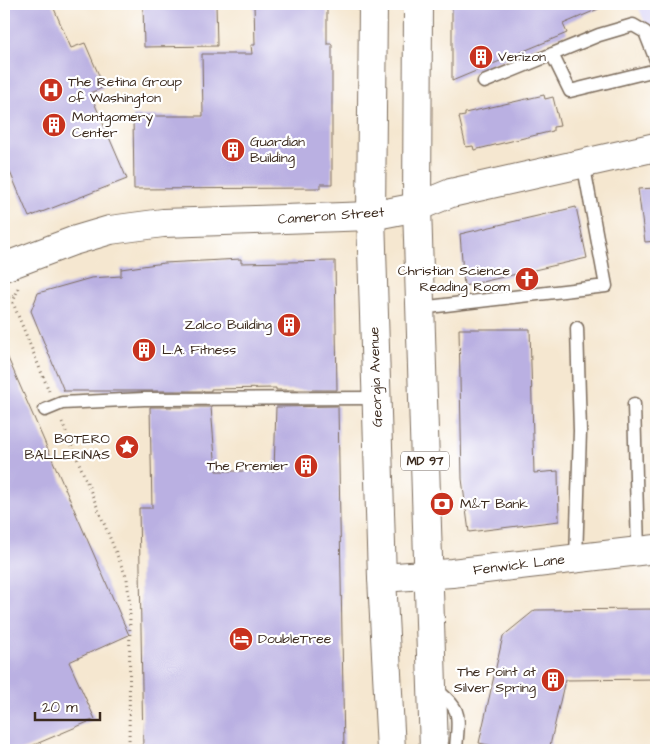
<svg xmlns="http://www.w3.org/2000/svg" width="660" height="754" viewBox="0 0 660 754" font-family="'Architects Daughter',sans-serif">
  <rect width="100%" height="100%" fill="#fff"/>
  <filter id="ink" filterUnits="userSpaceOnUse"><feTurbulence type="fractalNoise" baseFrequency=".02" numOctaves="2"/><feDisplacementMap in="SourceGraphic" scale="10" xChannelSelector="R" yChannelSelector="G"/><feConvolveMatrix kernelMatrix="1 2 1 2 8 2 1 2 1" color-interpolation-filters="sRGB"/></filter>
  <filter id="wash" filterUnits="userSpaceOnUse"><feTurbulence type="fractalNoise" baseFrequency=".0096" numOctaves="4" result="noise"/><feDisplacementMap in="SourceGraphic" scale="20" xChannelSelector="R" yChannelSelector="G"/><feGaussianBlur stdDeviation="1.12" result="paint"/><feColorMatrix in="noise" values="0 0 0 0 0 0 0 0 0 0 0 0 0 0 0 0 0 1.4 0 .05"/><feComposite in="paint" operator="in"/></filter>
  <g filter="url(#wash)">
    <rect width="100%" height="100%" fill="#f5e7d0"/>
    <!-- built -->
    <path fill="#dad6f7" d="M637,4H656V48Z"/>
    <g id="blocks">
      <!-- building -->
      <path fill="#bab0e2" d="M4,4H52L71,48L85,43L104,87L90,93L127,179L29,217L4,158Z
        M143,4H216L217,46L144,47Z
        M254,4H327V44H332V184H320V188L134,189L133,116H203L202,54H252L251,45H255Z
        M452,4H610L563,24L567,33L452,81Z
        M544,95L545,99L553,97L560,126L553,127V131L474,150L473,146L466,147L459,117L465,116V113Z
        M656,188V241L645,242L638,189Z
        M576,207L587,258L464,286L460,234Z
        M241,259V263L335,261L337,390H276V388L211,389V391H64L31,311L38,293L91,278L121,276V269L164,263Z
        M459,329H530L534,473L558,471L559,521L469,532L462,479Z
        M4,349L129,635L69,662L95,719L22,750H4Z
        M338,406L344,750H143L139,508H152L150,407H211L216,471H274L276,407Z
        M656,609V679L565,680L549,750H511L479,743L503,636L535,610Z"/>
    </g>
  </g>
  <g filter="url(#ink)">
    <use href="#blocks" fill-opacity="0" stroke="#7c6c5c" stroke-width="1"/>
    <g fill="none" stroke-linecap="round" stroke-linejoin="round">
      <!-- service casing -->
      <g stroke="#7c6c5c" stroke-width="15">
        <path id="service" d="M552,54L570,91L656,70
          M484,82L599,35L633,25L645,32L656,60
          M420,308L606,286L583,162
          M634,404L638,551
          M45,410L62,403L144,399L377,398
          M576,559L580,431L577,328
          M434,688C464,711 458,715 456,750"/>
      </g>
      <!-- tertiary casing -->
      <g stroke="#7c6c5c" stroke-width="30">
        <path id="tertiary" d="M4,267L73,241L110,230L163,223L371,216L417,207L451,193L656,147
          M382,578L452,573L656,549"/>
      </g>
      <!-- primary casing -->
      <g stroke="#7c6c5c" stroke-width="30">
        <path id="primary" d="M373,4L371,216L382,578L391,750
          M418,4L417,207L434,750"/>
      </g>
      <!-- path -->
      <path stroke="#7c6c5c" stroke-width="3" stroke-dasharray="1 4" stroke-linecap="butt" d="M18,288L13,303L49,391
        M4,299L14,295
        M62,422L127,579L130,606L129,750"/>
      <!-- service -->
      <use href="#service" stroke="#fff" stroke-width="12"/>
      <!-- tertiary -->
      <use href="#tertiary" stroke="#fff" stroke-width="28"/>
      <!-- primary -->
      <use href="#primary" stroke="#fff" stroke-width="28"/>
    </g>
  </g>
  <!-- icons -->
  <defs>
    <g id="building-disc" transform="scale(1.25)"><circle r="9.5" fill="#c8321e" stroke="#fff"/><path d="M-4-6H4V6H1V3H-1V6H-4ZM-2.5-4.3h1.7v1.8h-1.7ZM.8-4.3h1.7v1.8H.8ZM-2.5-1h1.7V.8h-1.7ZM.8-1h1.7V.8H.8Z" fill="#fff"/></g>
    <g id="hospital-disc" transform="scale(1.25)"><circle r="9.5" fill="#c8321e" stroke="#fff"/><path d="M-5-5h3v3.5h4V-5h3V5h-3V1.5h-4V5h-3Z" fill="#fff"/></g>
    <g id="church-disc" transform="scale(1.25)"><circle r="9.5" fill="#c8321e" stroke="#fff"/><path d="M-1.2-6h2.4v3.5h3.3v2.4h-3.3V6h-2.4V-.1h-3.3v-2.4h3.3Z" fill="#fff"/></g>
    <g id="sight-disc" transform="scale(1.25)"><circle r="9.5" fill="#c8321e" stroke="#fff"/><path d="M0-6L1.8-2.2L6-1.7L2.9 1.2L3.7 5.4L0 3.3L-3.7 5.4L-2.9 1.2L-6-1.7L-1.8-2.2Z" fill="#fff"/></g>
    <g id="bank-disc" transform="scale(1.25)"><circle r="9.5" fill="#c8321e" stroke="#fff"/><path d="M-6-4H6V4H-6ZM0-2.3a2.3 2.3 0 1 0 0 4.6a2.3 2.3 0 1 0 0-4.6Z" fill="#fff"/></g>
    <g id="hotel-disc" transform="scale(1.25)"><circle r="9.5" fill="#c8321e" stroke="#fff"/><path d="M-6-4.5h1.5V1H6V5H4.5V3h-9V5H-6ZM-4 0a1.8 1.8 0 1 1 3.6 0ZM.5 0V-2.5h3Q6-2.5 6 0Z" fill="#fff"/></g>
  </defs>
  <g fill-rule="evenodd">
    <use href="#building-disc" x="481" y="57"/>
    <use href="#hospital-disc" x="51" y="90"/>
    <use href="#building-disc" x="54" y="125"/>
    <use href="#building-disc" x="233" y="150"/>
    <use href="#church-disc" x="527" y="279"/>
    <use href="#building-disc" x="289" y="325"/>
    <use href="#building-disc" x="144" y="350"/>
    <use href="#sight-disc" x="127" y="447"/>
    <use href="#building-disc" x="306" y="466"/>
    <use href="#bank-disc" x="442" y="504"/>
    <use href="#hotel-disc" x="241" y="639"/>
    <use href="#building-disc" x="553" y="680"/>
  </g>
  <g text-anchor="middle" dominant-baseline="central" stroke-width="4.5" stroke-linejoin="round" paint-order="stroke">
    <!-- shield labels -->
    <rect fill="#fff" stroke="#766a62" stroke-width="1" x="401" y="451.5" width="48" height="19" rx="4"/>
    <g font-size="12" font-weight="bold" fill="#3b2a1e">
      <text x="425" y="461">MD 97</text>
    </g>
    <!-- poi labels -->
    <g font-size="14" fill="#3b2a1e" stroke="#fff" text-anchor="start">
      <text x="498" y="57">Verizon</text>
      <text x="68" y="82">The Retina Group<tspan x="68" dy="16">of Washington</tspan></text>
      <text x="72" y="117">Montgomery<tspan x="72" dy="16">Center</tspan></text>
      <text x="250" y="142">Guardian<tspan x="250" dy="16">Building</tspan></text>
      <text x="510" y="271" text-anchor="end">Christian Science<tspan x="510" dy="16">Reading Room</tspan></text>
      <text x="272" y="325" text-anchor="end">Zalco Building</text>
      <text x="162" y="350">L.A. Fitness</text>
      <text x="110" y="439" text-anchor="end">BOTERO<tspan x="110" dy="16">BALLERINAS</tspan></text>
      <text x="288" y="466" text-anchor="end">The Premier</text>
      <text x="460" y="504">M&amp;T Bank</text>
      <text x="258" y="639">DoubleTree</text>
      <text x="536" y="672" text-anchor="end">The Point at<tspan x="536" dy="16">Silver Spring</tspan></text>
    </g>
    <!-- street labels -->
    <g font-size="14" fill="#3b2a1e" stroke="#fff">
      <text transform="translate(331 216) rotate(-4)">Cameron Street</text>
      <text transform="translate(376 377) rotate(-92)">Georgia Avenue</text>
      <text transform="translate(519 565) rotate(-7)">Fenwick Lane</text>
    </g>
  </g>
  <!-- margin -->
  <rect width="660" height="754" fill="none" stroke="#fff" stroke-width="20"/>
  <!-- scale -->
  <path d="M35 712v8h65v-8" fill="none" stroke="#3b2a1e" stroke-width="2.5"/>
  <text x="42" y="712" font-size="15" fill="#3b2a1e" stroke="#ffffff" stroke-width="4" paint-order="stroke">20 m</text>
</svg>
